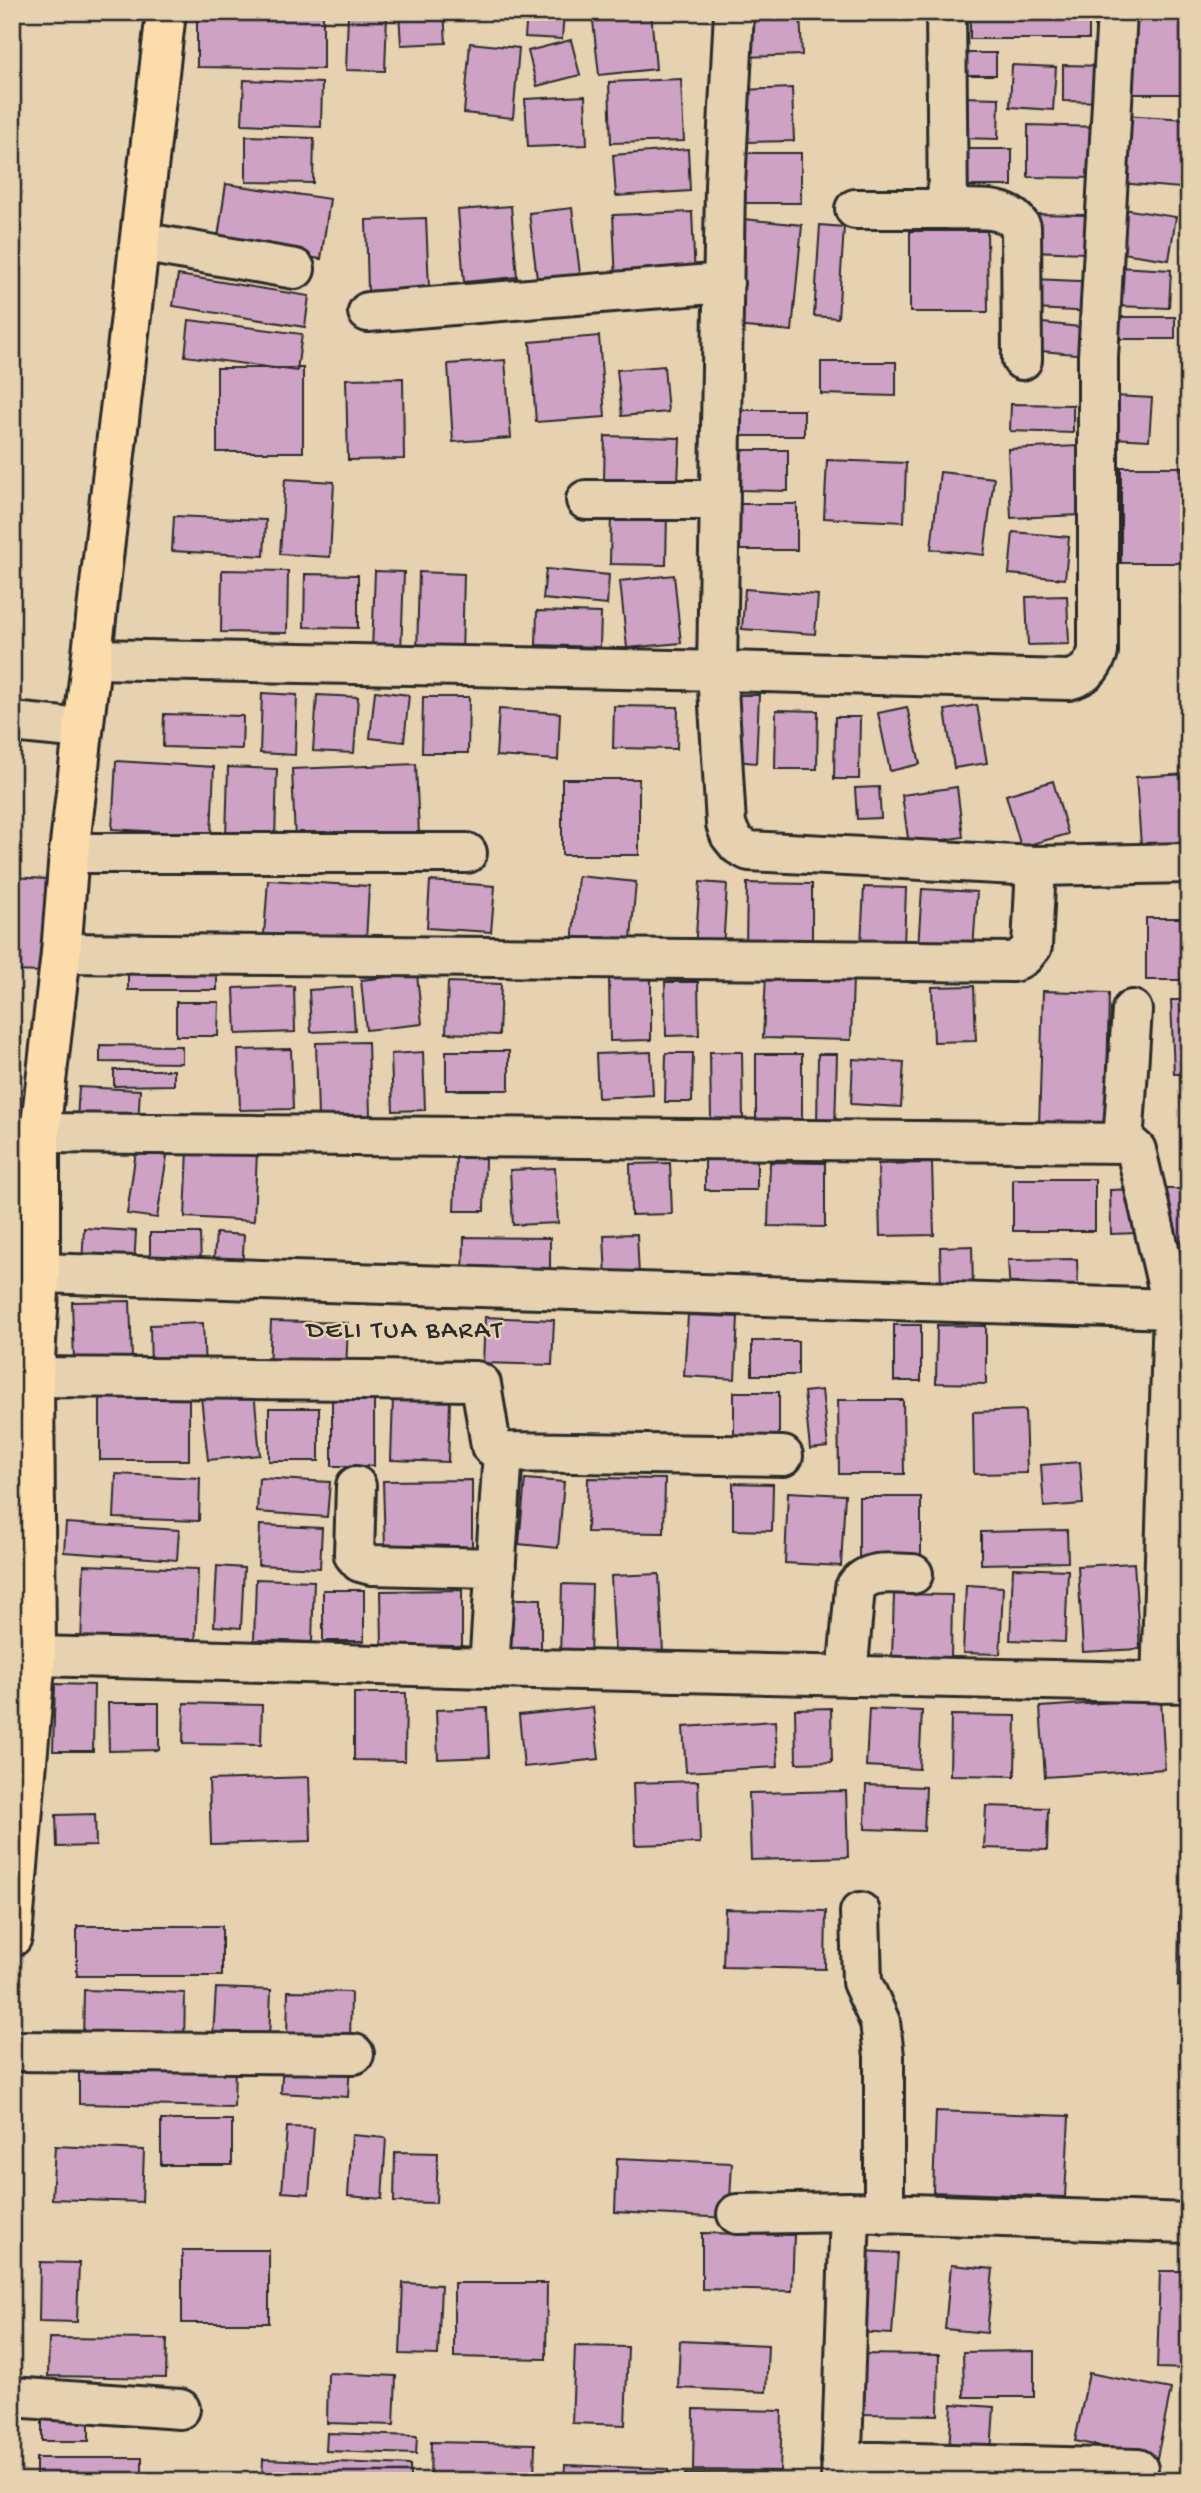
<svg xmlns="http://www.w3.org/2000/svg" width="1201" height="2493" viewBox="0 0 1201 2493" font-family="'Gochi Hand',sans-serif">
  <rect width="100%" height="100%" fill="#e6d1b0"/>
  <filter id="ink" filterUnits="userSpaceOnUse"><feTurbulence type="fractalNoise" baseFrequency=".0143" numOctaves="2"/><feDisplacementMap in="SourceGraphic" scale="14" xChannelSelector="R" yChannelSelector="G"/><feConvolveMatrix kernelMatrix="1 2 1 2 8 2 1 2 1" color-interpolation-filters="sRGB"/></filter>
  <g filter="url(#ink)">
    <!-- building -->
    <path fill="#cea2c5" stroke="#2b2b2b" stroke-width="2" d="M197,12H323V69L197,67Z
      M399,12H444L446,43L401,45Z
      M527,12H564L562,39L525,37Z
      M592,12H651L656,69L599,75Z
      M742,12H800L802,55L743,57Z
      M970,12H1089V39H970Z
      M1129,12H1189V94H1129Z
      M348,14H387L385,71L346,70Z
      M571,40L580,75L537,86L528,51Z
      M470,43L519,48L513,118L464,113Z
      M963,53H996V75H963Z
      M1012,65L1056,67L1053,110L1010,107Z
      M1063,65L1108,66V102L1063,101Z
      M681,79L684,141L611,143L609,82Z
      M244,80L322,83L321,127L242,124Z
      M792,88L794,141L743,142L741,90Z
      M585,96L587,145L528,147L525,99Z
      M961,97L999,98L998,139L959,138Z
      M1124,115L1186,119L1181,188L1119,183Z
      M1028,125L1100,127V178L1028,177Z
      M246,136L314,138L313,183L246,182Z
      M688,149L690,191L616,196L613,155Z
      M959,149H1012V186H959Z
      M741,153H801V203H741Z
      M226,184L330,199L321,259L217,244Z
      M511,206L517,277L464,282L458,210Z
      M572,208L581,282L538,287L529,213Z
      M1123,209L1176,217L1169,260L1116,252Z
      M692,212L695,279L616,283L613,215Z
      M1032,214L1086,215L1085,253L1031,251Z
      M426,218L429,288L368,291L366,220Z
      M744,219L802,225L792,331L734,326Z
      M820,225L844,227L838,318L814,316Z
      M910,231H987L988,312H910Z
      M1118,267L1171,270L1169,308L1116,306Z
      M178,275L309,296L305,327L173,306Z
      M1034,279L1100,282L1098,312L1032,309Z
      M1115,317H1175V339H1115Z
      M189,320L302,334L297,371L185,356Z
      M1033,322L1089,328L1086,355L1030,350Z
      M599,336L605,417L536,422L530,342Z
      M505,360L511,438L453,442L448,364Z
      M821,362H896V396L821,394Z
      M664,366L668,412L622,416L617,370Z
      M217,368H303V452H217Z
      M403,378L404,459L348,460L346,379Z
      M1115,396L1152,398L1149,440L1113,438Z
      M1011,404L1073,405V433L1010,431Z
      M741,410H804V436H741Z
      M605,436L680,438L678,482L604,480Z
      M1079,446L1081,515L1011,518L1008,449Z
      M742,450H788V491L741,490Z
      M827,460L906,463L904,522L824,518Z
      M1121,467H1182V563H1121Z
      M940,472L994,478L984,555L931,549Z
      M285,479L334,482L330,557L280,554Z
      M739,504H797V550H739Z
      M611,511L667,512L666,565L610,564Z
      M174,516L266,520L264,556L172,551Z
      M1013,532L1069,537L1065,579L1009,574Z
      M546,569L609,575L607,605L543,599Z
      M222,570L288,571L287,633L221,632Z
      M375,571L404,572L401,652L372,651Z
      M419,572L464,574L462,656L417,655Z
      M305,574L358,575V628L304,627Z
      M674,575L681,643L627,648L620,581Z
      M745,589L818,595L815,634L742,629Z
      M1067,596L1069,644L1028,645L1026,597Z
      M537,611L601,613L600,647L536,645Z
      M375,691L409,695L404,742L370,738Z
      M262,693L297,695L295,755L260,753Z
      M317,695L358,697L354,753L313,751Z
      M738,695H759L756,763L735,761Z
      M423,697H469L468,753H422Z
      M977,705L987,763L954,768L945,710Z
      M614,706L678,707L677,749L613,748Z
      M907,707L920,764L890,771L878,713Z
      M499,709L560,713L558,760L496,756Z
      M776,710L818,711L817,769H775Z
      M164,714L243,716L242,749L163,747Z
      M835,717H860L859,779H834Z
      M116,761L214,767L211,835L112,829Z
      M416,764L419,835L295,839L292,769Z
      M228,767L277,769L275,840L226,839Z
      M1189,774V842L1141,845L1136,777Z
      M562,779H639V855H562Z
      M1053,781L1068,834L1021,847L1006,795Z
      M879,787L881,818L857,819L855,788Z
      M957,787L963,837L909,845L902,795Z
      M578,876L636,882L630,950L572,945Z
      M12,877L47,879L43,972L12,971Z
      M268,880L369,886L366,941L264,935Z
      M430,881L495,886L491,932L427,928Z
      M700,882L727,884L723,949L695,948Z
      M747,883L812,884V948L746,946Z
      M864,887L906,888L904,946L861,944Z
      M922,889L977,892L973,950L918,947Z
      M1146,918H1189V980H1146Z
      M128,971H217V990H128Z
      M417,974L422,1024L366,1030L361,980Z
      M766,974L853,977L851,1040L763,1038Z
      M651,976V1040L610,1041L609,977Z
      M448,982L501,984L499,1035L446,1033Z
      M665,982H698L699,1035L666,1036Z
      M294,986L295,1032L236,1034L234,988Z
      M974,986L976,1041L934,1042L932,987Z
      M352,987L355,1030L311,1032L309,990Z
      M1043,991L1109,993L1106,1130L1039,1128Z
      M1171,1000H1189V1074H1174Z
      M176,1002H219L218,1036H176Z
      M368,1042L370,1116L318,1118L316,1043Z
      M100,1045L182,1046V1063L100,1062Z
      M291,1049L293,1109L240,1110L238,1050Z
      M446,1051H509V1090H446Z
      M423,1052L425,1110L393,1111L391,1054Z
      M651,1052L653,1095L598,1098L596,1054Z
      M710,1052H742L743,1119L711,1120Z
      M666,1053H693L692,1102H665Z
      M756,1054H802V1119H756Z
      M818,1054H837L835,1128L817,1127Z
      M853,1059L904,1062L901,1107L851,1104Z
      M114,1070H174V1085L114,1086Z
      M79,1087L140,1090L138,1125L77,1121Z
      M188,1149L257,1152L254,1221L185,1217Z
      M136,1151L167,1156L157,1218L127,1214Z
      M705,1154H757V1190H705Z
      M456,1157H485L484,1211H454Z
      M770,1162L825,1163V1227L768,1226Z
      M670,1163L672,1214L631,1215L630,1164Z
      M932,1163L934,1235L880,1236L878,1164Z
      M555,1168L558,1223L513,1225L510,1170Z
      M1013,1179H1095V1231H1013Z
      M1136,1189L1138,1233L1111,1234L1110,1190Z
      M1166,1189H1189V1241H1165Z
      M84,1228L136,1231L134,1267L82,1265Z
      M150,1233H200L201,1269L150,1270Z
      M216,1233L244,1235L242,1272L213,1270Z
      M637,1234L639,1277L606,1279L604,1235Z
      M464,1237L550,1238V1282L463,1281Z
      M972,1246L973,1286L941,1287L940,1247Z
      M1077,1259L1078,1292L1010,1294L1008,1260Z
      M130,1301L132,1359L74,1361L72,1302Z
      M688,1315L738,1317L735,1379L684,1376Z
      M485,1317L554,1320L552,1365L483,1363Z
      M271,1321L348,1323L346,1373L269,1370Z
      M203,1323L205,1369L151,1371L150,1325Z
      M894,1325H921V1381H894Z
      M937,1325L986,1326V1384L936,1383Z
      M752,1341H798V1375H752Z
      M822,1390L828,1447L810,1449L804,1392Z
      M254,1391L260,1455L208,1460L201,1397Z
      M332,1392H374V1466H332Z
      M734,1392H779V1442H734Z
      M100,1396H189V1460H100Z
      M393,1397L450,1400L448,1462L391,1460Z
      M838,1400H903L904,1474H839Z
      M269,1408H319V1461H269Z
      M1025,1410L1027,1473L974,1474L973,1412Z
      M1080,1462L1083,1504L1044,1507L1041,1465Z
      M116,1474L200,1478L199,1521L114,1518Z
      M259,1478L330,1482L327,1517L257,1512Z
      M588,1478L665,1479L664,1533L587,1532Z
      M525,1479L564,1482L558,1548L519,1544Z
      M472,1480V1547L385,1548L383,1481Z
      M733,1483L773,1484L772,1531L733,1530Z
      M788,1492L845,1495L841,1566L785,1563Z
      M859,1497H921V1557H859Z
      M66,1523L179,1530L177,1560L64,1552Z
      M260,1525L322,1528L320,1568L258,1565Z
      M1067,1530L1068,1562L981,1564V1532Z
      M1134,1563L1140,1649L1083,1652L1078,1566Z
      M84,1565L198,1569L195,1650L81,1645Z
      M217,1566L244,1568L241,1628L214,1626Z
      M1013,1568L1068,1570L1065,1642L1010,1640Z
      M659,1574L663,1653L615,1655L611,1576Z
      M1181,1574L1189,1575V1650H1178Z
      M256,1579L314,1581L312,1642L254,1640Z
      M562,1584L592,1585L590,1658L560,1657Z
      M966,1585L1003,1587L1000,1654L963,1653Z
      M323,1590H364V1641H323Z
      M462,1590V1646L382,1648L381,1591Z
      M894,1594L952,1595L951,1660L892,1658Z
      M505,1599H541V1653H505Z
      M55,1684L94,1685L93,1751H53Z
      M354,1693H406L405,1761L354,1760Z
      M1161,1699L1165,1769L1045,1777L1040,1707Z
      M108,1703H159V1750L109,1751Z
      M184,1703L262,1705L261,1745L183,1744Z
      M593,1707L599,1759L524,1767L519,1715Z
      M487,1708L489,1757L438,1759L436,1710Z
      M831,1708L832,1762L796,1763L795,1709Z
      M869,1709L922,1711L919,1769L866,1766Z
      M951,1715L1016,1716L1015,1776L950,1775Z
      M775,1721L778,1767L686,1772L683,1727Z
      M309,1777L311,1841L211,1844L209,1780Z
      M698,1781L700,1843L635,1845L633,1783Z
      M866,1785L926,1787L924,1831L865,1829Z
      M846,1791L848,1857L751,1860L749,1793Z
      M986,1806L1048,1808L1047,1850L984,1848Z
      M95,1814L96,1846L57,1847L56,1815Z
      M725,1909L826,1911L825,1969L723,1967Z
      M1179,1917H1189V1986H1178Z
      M77,1926H222V1976H77Z
      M216,1988L271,1990L269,2040L213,2037Z
      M84,1990L185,1993L184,2043L83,2040Z
      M288,1991L351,1992L350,2042L287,2041Z
      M283,2061L350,2064L348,2097L281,2093Z
      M79,2062L235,2064L234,2107L79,2104Z
      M936,2111L1069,2116L1065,2197L933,2192Z
      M161,2120H232V2165H161Z
      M287,2127L314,2128L309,2194L282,2192Z
      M352,2135L386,2138L382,2199L348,2196Z
      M55,2146L144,2150L142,2202L52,2199Z
      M395,2152L438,2153L436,2203L394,2202Z
      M617,2158L732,2163L729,2218L615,2212Z
      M702,2233L794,2235L792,2291L702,2289Z
      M182,2250H269V2323H182Z
      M863,2251L898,2253L892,2334L857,2332Z
      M40,2262L79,2263L77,2322L39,2321Z
      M951,2265L993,2269L987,2333L945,2329Z
      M1160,2271H1189V2369L1157,2368Z
      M403,2283L441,2285L438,2355L400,2354Z
      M454,2283H547L546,2359L454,2357Z
      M49,2338L167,2339L166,2378L48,2376Z
      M680,2341L768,2345L766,2392L678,2388Z
      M575,2346L628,2347L625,2425L572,2423Z
      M1034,2351V2397H964L963,2352Z
      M858,2354L939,2355L938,2415L857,2414Z
      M328,2373L396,2376L394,2425L327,2423Z
      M1089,2373L1171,2389L1157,2458L1075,2441Z
      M952,2404L994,2407L991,2453L949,2451Z
      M694,2409L782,2411L780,2471L693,2470Z
      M42,2415H89V2441H42Z
      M327,2433L417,2436L416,2454L326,2451Z
      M431,2442L535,2444L534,2481H430Z
      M36,2458H142V2481H36Z
      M263,2459L410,2465V2481H262Z
      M565,2465L668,2469V2481H564Z
      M685,2474L790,2475V2481H685Z"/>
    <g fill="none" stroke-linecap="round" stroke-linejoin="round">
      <!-- minor casing -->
      <g stroke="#2b2b2b" stroke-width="44">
        <path id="minor" d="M734,12L725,185L717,671L726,824L730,835L738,845L749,851L1036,866L1189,863
          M946,12L948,209C972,211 1006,203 1021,227L1022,360
          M855,209H948
          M140,242L295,269
          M368,312L724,283
          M586,500H720
          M92,659L727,671L1068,680C1085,676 1092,668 1098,652V357L1117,12
          M12,722L83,729
          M69,853H467
          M61,953L1013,962L1024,956L1032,946L1036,866
          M40,1133L1128,1143L1136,1150L1173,1309L1161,1683
          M1123,1143L1132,1010
          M40,1273L1173,1309
          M34,1377L476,1381L481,1384L491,1446L503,1452L783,1456
          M356,1486L354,1555L360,1562L371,1565L496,1568
          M36,1656L489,1668L1189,1683
          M489,1668L503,1452
          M847,1676L855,1588C868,1568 892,1574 913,1574
          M860,1912L862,1982L880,2022L884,2056V2214
          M12,2051L354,2054
          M737,2214L850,2212L1189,2223
          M12,2397L180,2409
          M841,2461L1138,2469
          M841,2481L850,2212"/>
      </g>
      <!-- major casing -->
      <g stroke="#2b2b2b" stroke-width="44">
        <path id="major" d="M12,1937L36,1656L34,1377L40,1273V1133L61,953L69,853L166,12"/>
      </g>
      <!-- minor -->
      <use href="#minor" stroke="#e6d1b0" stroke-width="38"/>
      <!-- major -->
      <use href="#major" stroke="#fddcac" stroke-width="38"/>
    </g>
  </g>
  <g text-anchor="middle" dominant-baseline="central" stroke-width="5" stroke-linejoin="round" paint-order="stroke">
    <!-- quarter labels -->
    <g font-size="26" letter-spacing="2" fill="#2b2b2b" stroke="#e6d1b0">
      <text x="405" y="1332">DELI TUA BARAT</text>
    </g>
  </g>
  <!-- margin -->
  <rect width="1201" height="2493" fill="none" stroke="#e6d1b0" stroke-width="42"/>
  <rect x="21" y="21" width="1159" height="2451" fill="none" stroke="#2b2b2b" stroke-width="2.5" filter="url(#ink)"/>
</svg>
